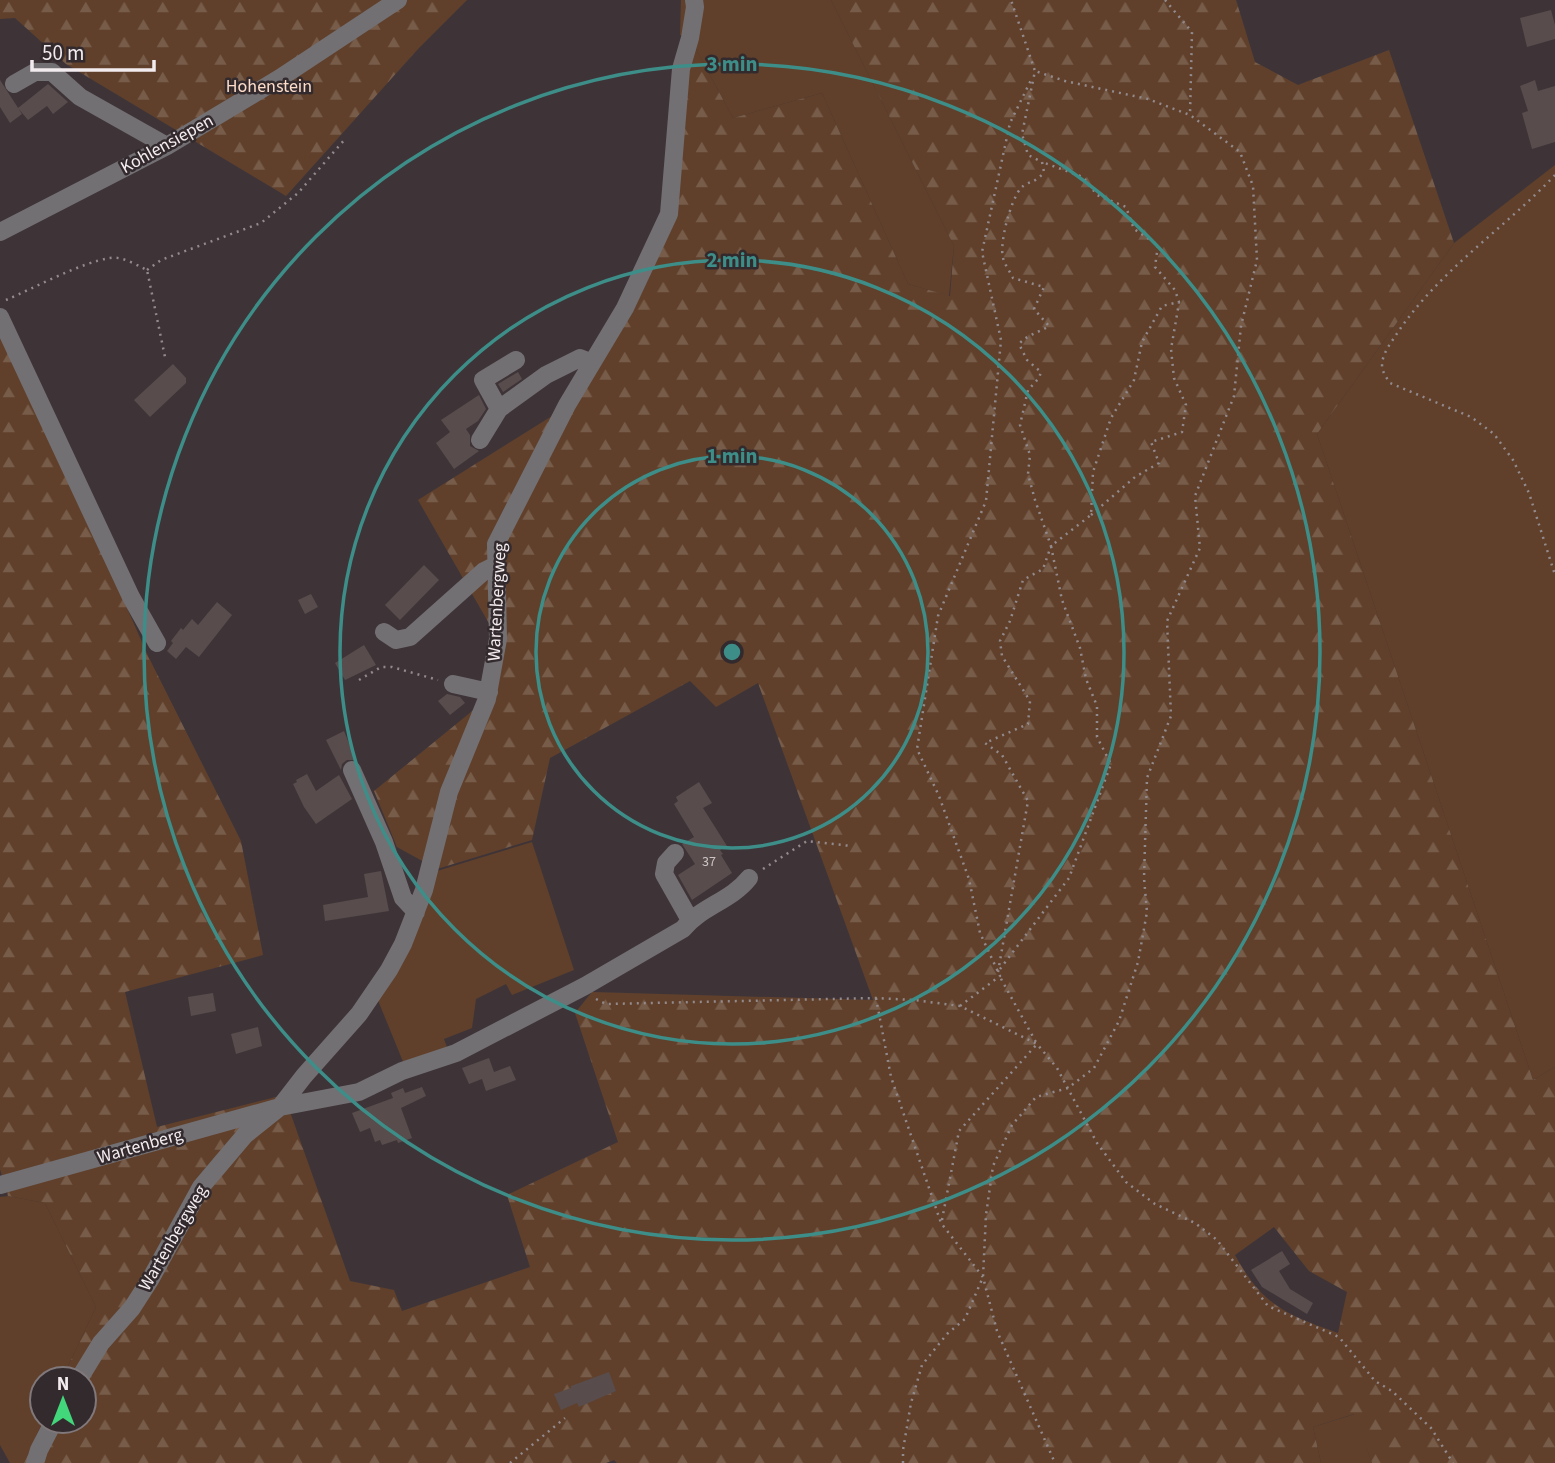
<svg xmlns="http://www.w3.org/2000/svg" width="1555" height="1463" viewBox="0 0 1555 1463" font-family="'Source Sans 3',sans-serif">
  <defs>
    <pattern id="forest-firs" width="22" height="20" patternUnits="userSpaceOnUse" patternTransform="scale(1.75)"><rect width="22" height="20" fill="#60402b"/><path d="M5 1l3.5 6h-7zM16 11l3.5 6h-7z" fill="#775c4a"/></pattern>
  </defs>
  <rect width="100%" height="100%" fill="#3e3438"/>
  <!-- grass -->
  <path fill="#60402b" d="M681,0H831L954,246L949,296L908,284L822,93L733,118L690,38L680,35Z
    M1555,165V1067L1533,1080L1317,434L1454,243Z
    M532,842L574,970L512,995L506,984L476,999L472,1028L444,1039L448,1050L404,1064L377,998L437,871Z
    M8,1196L45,1203L96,1307L62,1379H42L43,1421L24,1463H10L0,1445V1197Z
    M1355,1414L1372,1463H1321L1313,1427Z"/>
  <!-- forest -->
  <path fill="url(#forest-firs)" fill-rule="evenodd" d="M0,0H467L418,49L286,196L66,64L15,18L0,19Z
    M831,0H1236L1255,62L1298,85L1389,50L1454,243L1317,434L1533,1080L1555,1067V1463H1372L1354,1414L1313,1427L1321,1463H617L614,1460L606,1463H24L43,1421H84V1379H62L96,1307L45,1203L8,1196L0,1169V332L74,488L149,658L241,841L263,955L125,992L157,1127L284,1095L350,1281L394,1290L402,1311L530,1267L507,1195L618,1142L575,1013L592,992L873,1000L758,683L716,707L690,681L550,758L532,840L437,869L397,847L374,791L487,699L498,639L418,500L552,416L567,405L669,214L690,38L733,118L822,93L908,284L950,296L954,246ZM1274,1227L1309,1271L1347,1292L1338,1333C1286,1315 1262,1305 1235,1255Z"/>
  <!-- building -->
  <path fill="#584c4c" d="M1551,10L1555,25V39L1527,47L1520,18Z
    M0,80L22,114L10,123L0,107Z
    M1535,80L1538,91L1555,86V142L1532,149L1522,113L1528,111L1520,86Z
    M48,84L68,102L53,114L47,106L28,120L18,108Z
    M173,364L186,378V383L150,417L134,400Z
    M518,372L522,379L503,392L498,384Z
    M479,395L486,409L478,421L466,429L470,435V446L479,451L454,469L436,443L450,432L441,420Z
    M424,565L439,580L400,620L385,605Z
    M311,594L318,607L305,614L298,600Z
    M217,602L232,615L199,657L186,647L176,659L167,651L173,643L171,641L181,628L183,630L192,619L198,625Z
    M364,645L376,665L345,680L335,663Z
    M447,694L460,697L465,703L450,715L438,701Z
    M344,731L356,760H347L342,764L341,770L326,740Z
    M307,774L316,791L339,775L352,799L316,824L304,807L293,784L297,782L296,780Z
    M699,782L712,803L703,808L727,846L720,850L723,854L721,855L732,873L692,900L678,875L695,864L682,844L694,837L674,804L678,801L676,797Z
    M381,871L389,911L325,921L323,905L368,897L364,874Z
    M213,993L216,1011L191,1016L188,997Z
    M258,1027L262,1046L236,1054L231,1034Z
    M489,1058L494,1072L510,1066L516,1080L486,1091L482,1079L469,1084L462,1068Z
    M422,1087L426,1096L401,1108L412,1138L398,1143L397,1140L382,1145L380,1140L375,1142L370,1128L360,1132L352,1113L393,1098L391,1093L403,1088L405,1093Z
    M1282,1251L1290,1264L1279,1271L1290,1289L1313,1303L1307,1314L1262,1287L1251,1270Z
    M609,1372L616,1391L579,1407L577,1403L561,1410L554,1394L571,1388V1386Z"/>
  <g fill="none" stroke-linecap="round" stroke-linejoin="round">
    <!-- path -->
    <path stroke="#938a8d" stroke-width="2.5" stroke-dasharray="2 5" stroke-linecap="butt" d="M1165,0L1192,32L1190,115
      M1555,175C1503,230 1438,271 1396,335C1390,344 1383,353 1382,364C1382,372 1386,377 1390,383L1471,417L1494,434L1513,460L1529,493L1555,575
      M147,270L161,260L261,223L298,193L346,138
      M6,300C34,288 82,262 110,258C123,256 136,265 147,270L165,357
      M1091,515L1135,477L1159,463L1151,442L1182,432L1186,405L1174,378L1171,349L1179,303
      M359,680L381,667H392L438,680
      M763,869L807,841L851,846
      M1000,969L1069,878L1111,764L1097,737V706L1086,679L1080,648L1062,600L1051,546L1091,515L1093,472L1111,418L1134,380L1142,342L1162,306L1179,302L1175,290L1155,267L1158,245L1134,229L1126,207L1097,195L1083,177L1042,162
      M998,972L1028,801L1002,755L985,743L1028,724L1030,701L1002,656L1000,641L1010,621L1023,580L1043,569L1051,546L1035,500L1028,474L1030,455L1020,425L1028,390L1039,378L1041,372L1027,360L1019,344C1028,334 1038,333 1049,326L1034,309L1044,287L1013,278C1010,272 1005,265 1003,258C999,243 1011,199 1021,188C1029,180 1035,184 1044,172L1042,162L1028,155L1022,134L1035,71L1011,0
      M876,998L891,1077L941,1223L983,1277L997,1331L1055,1463
      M596,999L606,1004L876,998L914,1000L960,1006L1037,1044L1057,1068L1097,1143L1126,1182L1155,1204L1195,1223L1217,1240L1268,1306L1339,1337L1375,1381L1392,1391L1431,1428L1453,1463
      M960,1006L1000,976L980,933L969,879L939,796L917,749L938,616L986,501L1001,340L982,252L1010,123L1032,78
      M942,1220L959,1131L1037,1044L1000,977
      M510,1463L565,1418
      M903,1463V1450L911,1403L922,1365L947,1334L965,1319L983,1277L986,1215L993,1166L1012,1125L1036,1097L1068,1088L1094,1068L1119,1021L1138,962L1147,912L1144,878L1147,778L1171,716L1167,621L1200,548L1195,496L1234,396L1241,326L1257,260L1253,186L1240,152L1190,115L1148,99L1065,81L1035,71"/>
    <!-- minor -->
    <path stroke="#737074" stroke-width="18" d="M14,84L35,72H52L80,97L167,146
      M0,232L167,146L280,78L398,0
      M0,317L131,597L157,643
      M499,409L483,380L516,360
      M480,440L499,409L546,375L580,358L590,362
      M384,632L396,640L410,637L484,571L496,565
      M453,684L489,692
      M352,770L384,842L403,898L416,912
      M675,853L666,863L664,874L690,920
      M0,1185L280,1107L359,1092L402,1071L456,1053L585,986L683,929C700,907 731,901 749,878
      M79,1379L101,1343L132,1308L150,1280L201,1187L245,1135L280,1107L304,1076L359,1014L389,970L403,944L424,890L449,792L487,699L498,639L496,544L567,405L625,308L669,214L681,69L690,38L695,7L694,0
      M35,1463L39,1450L54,1421"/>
  </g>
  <!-- distance rings -->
  <g fill="none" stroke="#3d8e88" stroke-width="3.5">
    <circle cx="732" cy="652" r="196"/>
    <circle cx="732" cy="652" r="392"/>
    <circle cx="732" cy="652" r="588"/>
  </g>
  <g text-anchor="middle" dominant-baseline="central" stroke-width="5" stroke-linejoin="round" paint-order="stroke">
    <!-- number labels -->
    <g font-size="14" fill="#ccc4c6">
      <text x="709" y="862">37</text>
    </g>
    <!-- park labels -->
    <g font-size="18" fill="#fdddc9" stroke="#332a2e">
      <text x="269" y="86">Hohenstein</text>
    </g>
    <!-- street labels -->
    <g font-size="18" fill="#f3ecef" stroke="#332a2e">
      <text transform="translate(167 144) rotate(-29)">Kohlensiepen</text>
      <text transform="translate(497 602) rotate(-87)">Wartenbergweg</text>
      <text transform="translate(140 1146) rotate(-16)">Wartenberg</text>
      <text transform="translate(173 1238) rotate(-60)">Wartenbergweg</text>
    </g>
  </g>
  <circle cx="732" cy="652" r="10" fill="#3d8e88" stroke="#332a2e" stroke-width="3.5"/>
  <g font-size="21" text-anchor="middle" font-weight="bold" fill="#3d8e88" stroke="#332a2e" stroke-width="5" stroke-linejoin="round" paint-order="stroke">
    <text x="732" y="71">3 min</text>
    <text x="732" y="267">2 min</text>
    <text x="732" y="463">1 min</text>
  </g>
  <!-- north arrow -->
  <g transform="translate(63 1400)"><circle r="33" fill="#332a2e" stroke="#80787b" stroke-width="2"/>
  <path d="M0-5L12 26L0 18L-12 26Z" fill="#42d77b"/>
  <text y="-10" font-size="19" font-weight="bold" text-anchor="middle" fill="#f3ecef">N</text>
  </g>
  <!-- scale -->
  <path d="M32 60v10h122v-10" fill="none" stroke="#f3ecef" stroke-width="3.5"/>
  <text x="42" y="60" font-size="21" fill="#f3ecef" stroke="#332a2e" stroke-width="5" paint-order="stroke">50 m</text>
</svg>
